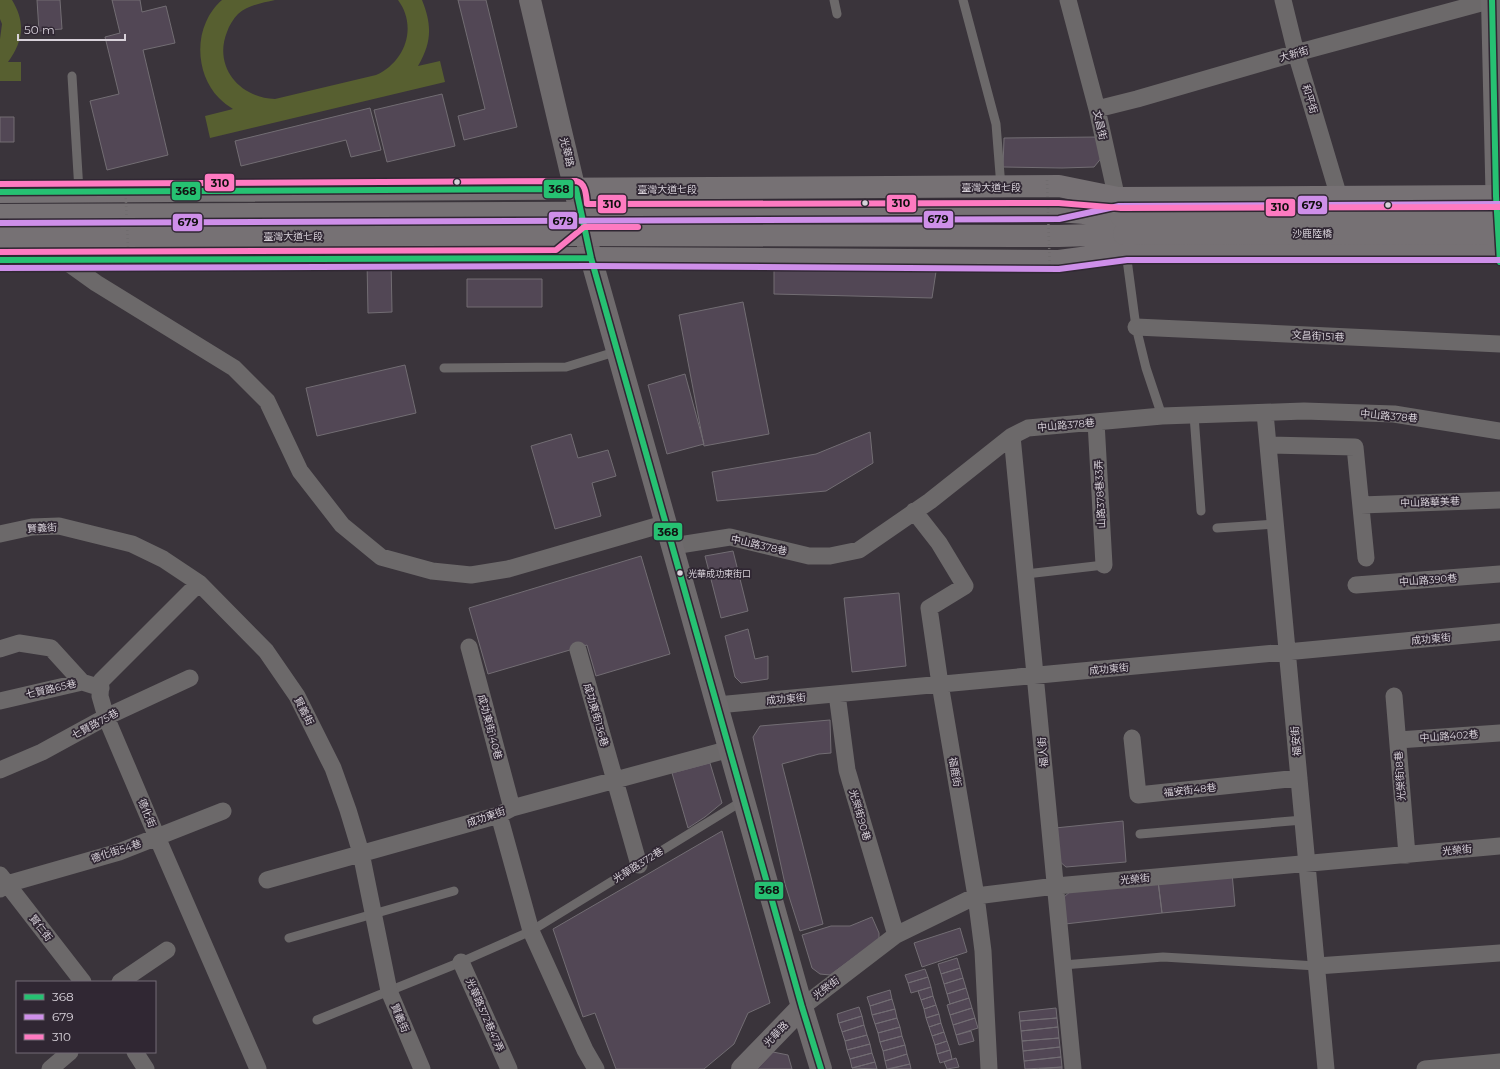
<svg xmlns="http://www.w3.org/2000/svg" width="1500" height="1069" viewBox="0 0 1500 1069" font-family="Montserrat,'Noto Sans TC',sans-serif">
  <rect width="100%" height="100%" fill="#3a343b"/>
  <!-- green -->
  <path fill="#575f30" d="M0,0H12C26,23 23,41 8,62H21V81H0V39L2,24L0,19Z
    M222,0H275C262,3 248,5 238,14C233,19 229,26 227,32C213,67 240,98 275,99L376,75C405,62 418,27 398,0H422C432,25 432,42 418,66L440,61L445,82L210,138L205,116L233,109C228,106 223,102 219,98C200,79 195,46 206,22C210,13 215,6 222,0Z"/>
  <!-- building -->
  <path fill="#524755" stroke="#726d73" d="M37,0H60L62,29L39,31Z
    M112,0H140L142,12L166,6L175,43L143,50L168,155L107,170L90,101L119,94L105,37L120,33Z
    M458,0H486L517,127L464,140L458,116L485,109Z
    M442,94L455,146L387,162L374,110Z
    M370,108L381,150L351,157L346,140L241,166L235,141Z
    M0,117H14V142H0Z
    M1097,137L1103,156L1094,167L1062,168L1003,167L1004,138Z
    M391,260L392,312L368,313L367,261Z
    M774,264L937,265L932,298L774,294Z
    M467,279H542V307H467Z
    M743,302L769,434L704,446L679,315Z
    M405,365L416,413L317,436L306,388Z
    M685,374L704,444L667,454L648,385Z
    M870,432L873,463L826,491L717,501L712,472L816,454Z
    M571,434L578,458L608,450L616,476L592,483L601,516L555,529L531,446Z
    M733,551L748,611L721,618L705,556Z
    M641,556L670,654L596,676L587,645L488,674L469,608Z
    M899,593L906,666L852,672L844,598Z
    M748,629L755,659L768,656V679L741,683L735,677L725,636Z
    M830,720L831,753L819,754L782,764L823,924L800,931L785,884L753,737L760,726Z
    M710,763L722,803L705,817L688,828L672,773Z
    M1123,821L1126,862L1066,867L1058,860L1055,828Z
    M722,831L770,1003L748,1013L734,1044L704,1069H616L595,1013L583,1017L553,929Z
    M1232,873L1235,906L1162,913L1158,881Z
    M1158,881L1162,913L1065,924L1064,897L1072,890Z
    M872,917L879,933V939L830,975L820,974L812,968L802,935L831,926H850Z
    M960,928L967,952L922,967L914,943Z
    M957,958L960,968L941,974L938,964Z
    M960,968L963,978L944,984L941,974Z
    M925,969L928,977L908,983L905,975Z
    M928,977L931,987L911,993L908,983Z
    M963,978L966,988L947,994L944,984Z
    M931,987L933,996L921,1000L918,991Z
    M966,988L969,998L950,1004L947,994Z
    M890,990L892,999L870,1006L867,997Z
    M933,996L936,1005L924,1009L921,1000Z
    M969,998L972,1008L950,1015L947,1005Z
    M892,999L895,1009L872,1015L870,1006Z
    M936,1005L939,1014L926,1018L924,1009Z
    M859,1007L862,1016L839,1023L837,1014Z
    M972,1008L975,1018L953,1025L950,1015Z
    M1056,1008L1057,1018L1020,1021L1019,1012Z
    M895,1009L897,1018L875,1024L872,1015Z
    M939,1014L941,1023L929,1027L926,1018Z
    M862,1016L864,1025L842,1032L839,1023Z
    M897,1018L900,1027L878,1033L875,1024Z
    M975,1018L978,1028L956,1035L953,1025Z
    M1057,1018L1058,1027L1021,1031L1020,1021Z
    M941,1023L944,1032L932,1036L929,1027Z
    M864,1025L867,1035L845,1041L842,1032Z
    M900,1027L902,1036L880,1042L878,1033Z
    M1058,1027L1059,1038L1022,1041L1021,1031Z
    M971,1031L974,1041L959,1045L956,1035Z
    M944,1032L947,1041L935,1045L932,1036Z
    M867,1035L870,1044L847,1050L845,1041Z
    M902,1036L905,1045L883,1051L880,1042Z
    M1059,1038L1060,1047L1023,1051L1022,1041Z
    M947,1041L950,1050L937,1054L935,1045Z
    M870,1044L872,1053L850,1059L847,1050Z
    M905,1045L907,1054L885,1061L883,1051Z
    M1060,1047L1061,1057L1024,1061L1023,1051Z
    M950,1050L952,1059L940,1063L937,1054Z
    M773,1052L788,1055L792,1069H757Z
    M872,1053L875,1062L852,1068L850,1059Z
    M907,1054L910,1064L887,1069L885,1061Z
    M1061,1057L1062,1067L1025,1069L1024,1061Z
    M956,1058L959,1067L947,1069L944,1062Z
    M875,1062L877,1069L852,1068Z
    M910,1064L911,1069H890Z
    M1062,1067V1069H1039Z"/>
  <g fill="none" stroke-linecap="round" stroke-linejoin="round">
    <!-- lane -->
    <path stroke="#6c696a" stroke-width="9" d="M834,0L837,14
      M963,0L996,124L1001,187
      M72,76L79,191
      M1126,252L1136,327L1146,368L1162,416
      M444,368L566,367L618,351
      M1194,415L1201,511
      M1217,528L1276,524
      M1026,574L1104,565
      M1140,834L1303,820
      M289,938L454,891
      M1063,965L1163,957L1317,966
      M317,1020L461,962L531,931L744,800"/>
    <!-- street -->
    <path stroke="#6c696a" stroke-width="17" d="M1068,0L1097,109L1119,208
      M1283,0L1296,53L1339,197
      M1097,109L1137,99L1296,53L1492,0
      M64,260L96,283L234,368L267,401L300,471L342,525L381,557L432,571L471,575L508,569L667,523
      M1136,327L1500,344
      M1265,413L1326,1069
      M1096,422L1104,565
      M1012,436L1073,1069
      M1269,445L1355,447L1366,558
      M1361,505L1500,500
      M914,511L939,543L965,586L929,608L940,684L976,896L983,951L989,1069
      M0,534L32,527L59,526L132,544L163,559L199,583L266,651L297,696L333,768L348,810L361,853L389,991L422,1069
      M673,546L730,537L809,556H830L859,550L930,501L1012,436L1028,428L1162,416L1304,411L1394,414L1500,431
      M199,583L101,681L100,696L106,717L157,837L258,1069
      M1356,585L1500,574
      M469,647L512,808
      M0,649L19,643L51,648L82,682
      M578,650L639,865
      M837,694L847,770L896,935
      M1394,696L1407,855
      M0,701L82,682L101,688
      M717,705L1500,632
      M1132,738L1138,795L1299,778
      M1398,740L1500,733
      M0,770L42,752L106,717L190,678
      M499,815L531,931L585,1050L596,1069
      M0,875L83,982
      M267,880L499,815L512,808L730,749
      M0,889L7,884L119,852L223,811
      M461,962L509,1069
      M1317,966L1500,953
      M120,982L167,950
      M802,1007L896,935L976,896L1056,886L1500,846
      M135,1052L146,1069
      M50,1069L70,1052
      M1425,1069L1500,1062"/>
    <!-- secondary -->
    <path stroke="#6f6b6d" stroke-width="22" d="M530,0L591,258L802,1007L821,1069
      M1492,0L1497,215
      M742,1069L802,1007"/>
    <!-- primary -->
    <path stroke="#767174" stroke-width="22" d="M0,192L1059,186L1118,198L1500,196
      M0,215L1059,211L1121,216
      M0,237L586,235L1059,236L1124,234
      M0,260L591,258L1059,261L1126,252H1500"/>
    <!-- path-bridge -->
    <path stroke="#706c6e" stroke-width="2.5" stroke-dasharray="1 3" stroke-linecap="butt" d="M1047,180L1050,274
      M35,269H129L125,182"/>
    <!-- primary-bridge -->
    <path stroke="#767174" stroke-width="22" d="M1121,216L1500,215
      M1124,234L1500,233"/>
    <!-- bus-1 casing -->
    <g stroke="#302733" stroke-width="9">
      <path id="bus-1" d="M1492,0L1496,196L1500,262
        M0,192L576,189L591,258L802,1007L821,1069
        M0,260L591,258"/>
    </g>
    <!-- bus-2 casing -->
    <g stroke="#302733" stroke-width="9">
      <path id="bus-2" d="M0,223L1059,219L1119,206L1500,204
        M0,268L591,266L1059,269L1127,260H1500"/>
    </g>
    <!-- bus-3 casing -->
    <g stroke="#302733" stroke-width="9">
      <path id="bus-3" d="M0,184L576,181C586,183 586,195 587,204L1059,203L1121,208L1500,207
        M0,252L556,250L584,227H638"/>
    </g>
    <!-- bus-1 -->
    <use href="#bus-1" stroke="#26c172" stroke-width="6"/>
    <!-- bus-2 -->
    <use href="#bus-2" stroke="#ce8fe9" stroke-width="6"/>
    <!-- bus-3 -->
    <use href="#bus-3" stroke="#fe7ac1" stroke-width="6"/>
  </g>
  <!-- markers -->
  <g fill="#d8d2da" stroke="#302733" stroke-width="1.5">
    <circle cx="457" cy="182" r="3.5"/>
    <circle cx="865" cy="203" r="3.5"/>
    <circle cx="1388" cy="205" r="3.5"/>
    <circle cx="680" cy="573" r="3.5"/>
  </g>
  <g text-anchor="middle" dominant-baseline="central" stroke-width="3.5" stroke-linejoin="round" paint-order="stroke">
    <!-- bus labels -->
    <g font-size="9" fill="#d8d2da" stroke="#302733" text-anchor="start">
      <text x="688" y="573">光華成功東街口</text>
    </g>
    <!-- street labels -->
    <g font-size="10" fill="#d8d2da" stroke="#302733">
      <text transform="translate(1294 54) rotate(-16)">大新街</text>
      <text transform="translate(1310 99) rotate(73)">和平街</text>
      <text transform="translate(1100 125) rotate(77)">文昌街</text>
      <text transform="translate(567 152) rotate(76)">光華路</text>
      <text x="991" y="187">臺灣大道七段</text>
      <text x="667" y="189">臺灣大道七段</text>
      <text x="1312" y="233">沙鹿陸橋</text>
      <text x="293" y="236">臺灣大道七段</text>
      <text transform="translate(1318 336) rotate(3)">文昌街151巷</text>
      <text transform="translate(1389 416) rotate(5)">中山路378巷</text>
      <text transform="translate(1066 425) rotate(-5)">中山路378巷</text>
      <text transform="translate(1100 494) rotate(-93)">山路378巷33弄</text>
      <text transform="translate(1430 502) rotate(-2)">中山路華美巷</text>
      <text transform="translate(42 528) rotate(-3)">賢義街</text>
      <text transform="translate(759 545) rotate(13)">中山路378巷</text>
      <text transform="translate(1428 580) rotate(-4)">中山路390巷</text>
      <text transform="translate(1431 639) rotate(-5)">成功東街</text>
      <text transform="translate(1109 669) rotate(-5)">成功東街</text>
      <text transform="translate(51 689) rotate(-13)">七賢路65巷</text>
      <text transform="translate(786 699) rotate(-5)">成功東街</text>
      <text transform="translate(304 711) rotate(63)">賢義街</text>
      <text transform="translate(596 715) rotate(74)">成功東街136巷</text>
      <text transform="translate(95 724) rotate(-28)">七賢路75巷</text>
      <text transform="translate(490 727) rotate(75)">成功東街140巷</text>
      <text transform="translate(1449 736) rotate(-4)">中山路402巷</text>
      <text transform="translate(1296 741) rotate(-95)">福安街</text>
      <text transform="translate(1043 752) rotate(-95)">福人街</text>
      <text transform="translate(955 772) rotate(80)">福鹿街</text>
      <text transform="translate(1400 776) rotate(-94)">光榮街18巷</text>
      <text transform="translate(1190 790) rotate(-6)">福安街48巷</text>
      <text transform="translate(147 813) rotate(67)">德化街</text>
      <text transform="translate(860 815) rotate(74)">光榮街90巷</text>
      <text transform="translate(486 817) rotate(-19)">成功東街</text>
      <text transform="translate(1457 850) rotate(-5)">光榮街</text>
      <text transform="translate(116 851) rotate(-18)">德化街54巷</text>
      <text transform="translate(638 865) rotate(-32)">光華路372巷</text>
      <text transform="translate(1135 879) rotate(-5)">光榮街</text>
      <text transform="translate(41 928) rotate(52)">賢仁街</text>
      <text transform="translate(826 988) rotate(-37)">光榮街</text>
      <text transform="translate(485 1015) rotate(66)">光華路372巷47弄</text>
      <text transform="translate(400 1018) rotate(67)">賢義街</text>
      <text transform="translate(776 1034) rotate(-46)">光華路</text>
    </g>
  </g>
  <g stroke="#302733" stroke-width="1.5">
    <rect x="204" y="173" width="31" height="19" rx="4" fill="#fe7ac1"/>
    <rect x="543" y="179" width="31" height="20" rx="4" fill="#26c172"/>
    <rect x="171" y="181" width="30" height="20" rx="4" fill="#26c172"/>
    <rect x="886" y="194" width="31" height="19" rx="4" fill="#fe7ac1"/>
    <rect x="597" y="194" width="30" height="20" rx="4" fill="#fe7ac1"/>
    <rect x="1297" y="195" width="31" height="20" rx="4" fill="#ce8fe9"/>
    <rect x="1265" y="198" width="31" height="19" rx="4" fill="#fe7ac1"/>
    <rect x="923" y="210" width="31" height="19" rx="4" fill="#ce8fe9"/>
    <rect x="548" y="211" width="30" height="19" rx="4" fill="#ce8fe9"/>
    <rect x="172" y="213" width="31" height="19" rx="4" fill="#ce8fe9"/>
    <rect x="653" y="522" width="30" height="19" rx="4" fill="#26c172"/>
    <rect x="754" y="881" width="30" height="19" rx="4" fill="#26c172"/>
  </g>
  <g font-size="11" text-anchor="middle" font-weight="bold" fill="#111">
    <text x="220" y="187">310</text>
    <text x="559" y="193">368</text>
    <text x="186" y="195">368</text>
    <text x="901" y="207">310</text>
    <text x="612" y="208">310</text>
    <text x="1312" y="209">679</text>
    <text x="1280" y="211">310</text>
    <text x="938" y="223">679</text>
    <text x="563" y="225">679</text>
    <text x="188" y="226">679</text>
    <text x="668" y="536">368</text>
    <text x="769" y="894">368</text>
  </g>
  <!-- legend -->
  <rect x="16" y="981" width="140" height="72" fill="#302733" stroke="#736b76"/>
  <rect x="24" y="994" width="20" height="6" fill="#26c172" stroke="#736b76"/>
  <text x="52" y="1001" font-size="12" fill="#d8d2da">368</text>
  <rect x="24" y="1014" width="20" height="6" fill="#ce8fe9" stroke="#736b76"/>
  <text x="52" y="1021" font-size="12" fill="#d8d2da">679</text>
  <rect x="24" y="1034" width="20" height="6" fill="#fe7ac1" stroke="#736b76"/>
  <text x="52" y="1041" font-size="12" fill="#d8d2da">310</text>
  <!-- scale -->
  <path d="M18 34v6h107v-6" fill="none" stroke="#d8d2da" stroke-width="2"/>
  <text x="24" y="34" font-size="12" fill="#d8d2da" stroke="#302733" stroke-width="3" paint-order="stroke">50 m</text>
</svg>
